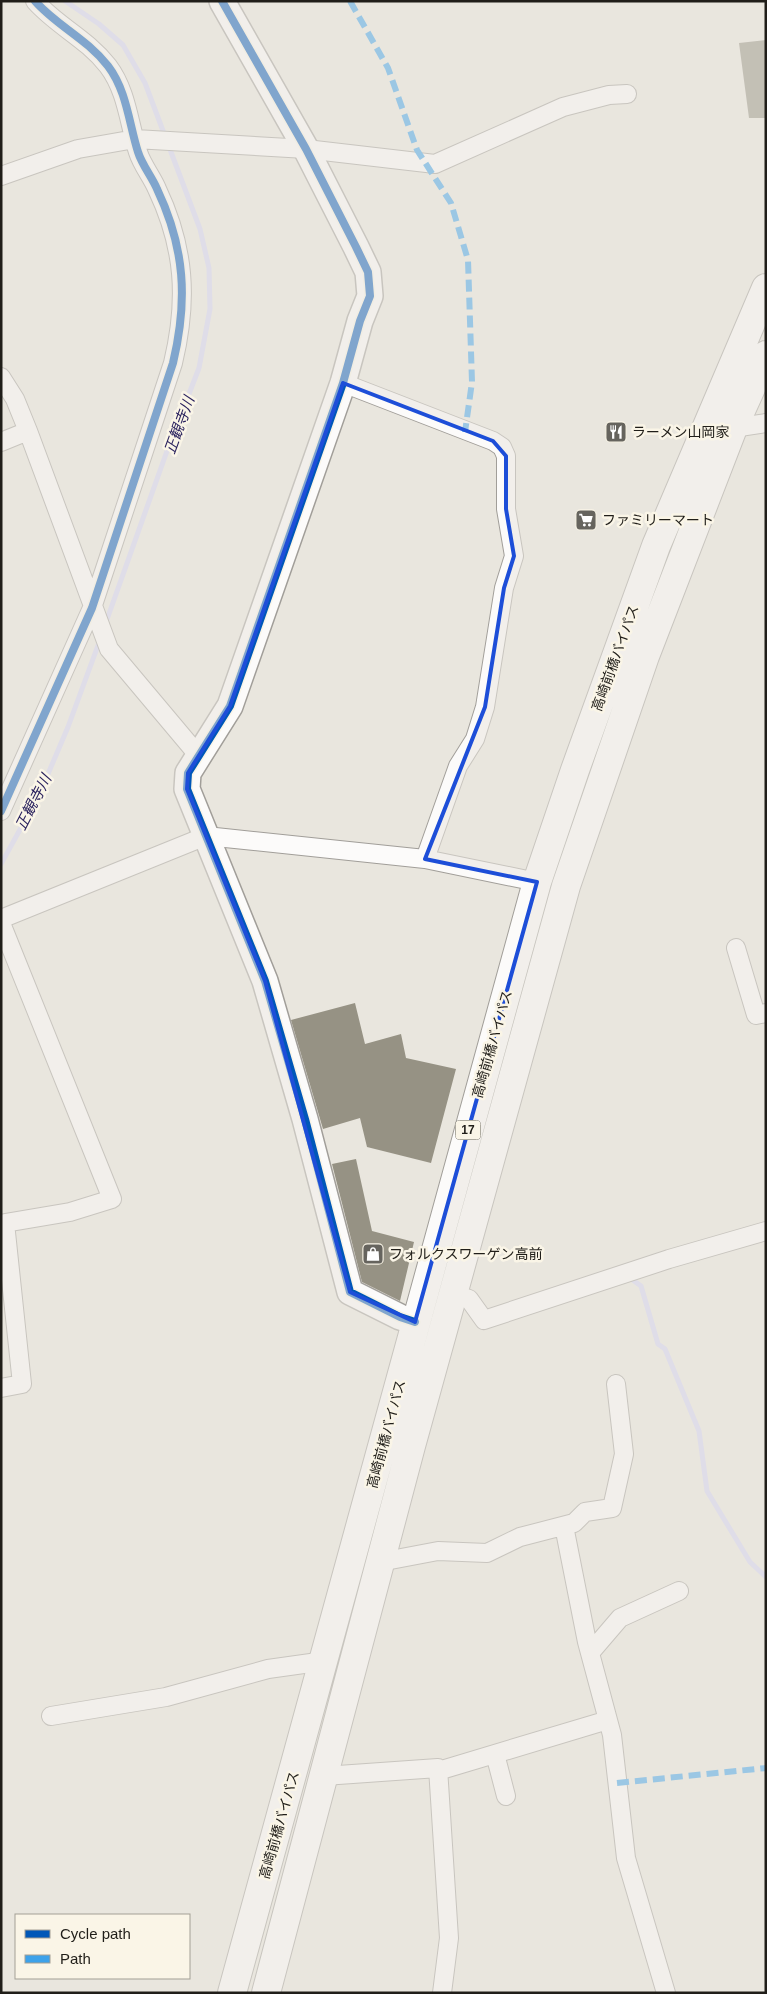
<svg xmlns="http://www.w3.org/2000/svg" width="767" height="1994" viewBox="0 0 767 1994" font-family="Helvetica,'Noto Sans JP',sans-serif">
  <rect width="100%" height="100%" fill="#e9e6de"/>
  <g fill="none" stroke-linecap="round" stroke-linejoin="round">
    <!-- stream -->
    <path stroke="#d2d2f4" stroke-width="5" d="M65,1L99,24L123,45L145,83L200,229L209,268L210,309L199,368L167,451L105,625
      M1,864L39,795L68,727L100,640
      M630,1278L641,1286L658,1344L665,1349L699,1431L707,1491L750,1562L766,1577"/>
  </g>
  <!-- building -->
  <path fill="#969284" d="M766,40V118H749L739,43Z
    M355,1003L365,1044L401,1034L406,1058L456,1069L431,1163L367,1147L360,1118L323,1129L291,1020Z
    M356,1159L372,1231L414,1242L400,1301L362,1282L332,1164Z"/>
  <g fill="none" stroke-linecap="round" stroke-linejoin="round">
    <!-- street casing -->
    <g stroke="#a19e99" stroke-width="20">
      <path id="street" d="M1,176L78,149L135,139L306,149L435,164L563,107L609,95L627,94
        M1,377L15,399L28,431L109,649L198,755
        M343,383L493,441L502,447L506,456V509L514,556L504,588L485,707L475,739L458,766L425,859
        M733,428L766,423
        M1,442L28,431
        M1,811L92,608L173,363C188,300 185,248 157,189C152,177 142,165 138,152C129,124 127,91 108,66C86,38 57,26 35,1
        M1,919L206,836L425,859L537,882
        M1,923L112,1199L70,1212L5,1223L22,1384L1,1388
        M736,948L756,1015L766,1013
        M452,1294L469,1299L484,1320L669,1259L766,1231
        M564,1526L587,1642L612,1735L626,1858L666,1993
        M380,1562L438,1551L487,1553L520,1537L574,1523L585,1512L612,1508L624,1454L616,1384
        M590,1653L620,1618L679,1591
        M51,1716L166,1697L268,1669L325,1661
        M495,1754L506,1796
        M438,1771L608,1720
        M324,1776L438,1768L449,1938L442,1993"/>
    </g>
    <!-- secondary casing -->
    <g stroke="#a19e99" stroke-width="28">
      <path id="secondary" d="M222,1L306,149L356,247L368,272L370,296L360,321L343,383L230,706L188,773L187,789L265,981L305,1119L350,1292L400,1317L415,1322"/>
    </g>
    <!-- highway casing -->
    <g stroke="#a19e99" stroke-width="30">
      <path id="highway" d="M232,1993L537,882L575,770L656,546L766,288
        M266,1993L411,1446L566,886L645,656L733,428L766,355"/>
    </g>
    <!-- street -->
    <use href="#street" stroke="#fcfbfa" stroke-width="18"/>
    <!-- secondary -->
    <use href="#secondary" stroke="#fcfbfa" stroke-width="25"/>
    <!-- highway -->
    <use href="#highway" stroke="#fcfbfa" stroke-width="28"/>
    <!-- quiet -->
    <path stroke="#3da2ea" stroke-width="6" stroke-dasharray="12 6" stroke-linecap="butt" d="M350,1L388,68L417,150L451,203L468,260L472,382L465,432
      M617,1783L766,1768"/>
    <!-- cycleway casing -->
    <g stroke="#faf5e7" stroke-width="11">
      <path id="cycleway" d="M222,1L306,149L356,247L368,272L370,296L360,321L343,383L230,706L188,773L187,789L265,981L305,1119L350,1292L400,1317L415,1322
        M1,811L92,608L173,363C188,300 185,248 157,189C152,177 142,165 138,152C129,124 127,91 108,66C86,38 57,26 35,1"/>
    </g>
    <!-- cycleway -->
    <use href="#cycleway" stroke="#0057b8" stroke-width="8"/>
  </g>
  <!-- marked area -->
  <path d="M0 0H767V1994H0ZM343,383L493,441L506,456V509L514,556L504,588L485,707L425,859L537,882L415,1322L350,1292L265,981L187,789L188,773L230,706Z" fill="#e9e6de" fill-opacity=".55" fill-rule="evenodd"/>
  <path fill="none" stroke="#1d4ed8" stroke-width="4" stroke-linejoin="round" d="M343,383L493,441L506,456V509L514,556L504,588L485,707L425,859L537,882L415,1322L350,1292L265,981L187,789L188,773L230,706Z"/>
  <!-- icons -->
  <defs>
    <g id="restaurant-square" transform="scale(1.125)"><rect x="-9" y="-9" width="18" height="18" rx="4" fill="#66645e" stroke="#faf5e7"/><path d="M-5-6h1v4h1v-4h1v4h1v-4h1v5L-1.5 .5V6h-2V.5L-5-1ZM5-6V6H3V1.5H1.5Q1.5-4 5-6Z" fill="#fff"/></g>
    <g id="supermarket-square" transform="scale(1.125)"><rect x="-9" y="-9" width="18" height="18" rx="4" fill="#66645e" stroke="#faf5e7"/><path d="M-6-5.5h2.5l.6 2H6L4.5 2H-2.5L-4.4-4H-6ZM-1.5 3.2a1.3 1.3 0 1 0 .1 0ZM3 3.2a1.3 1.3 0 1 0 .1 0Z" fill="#fff"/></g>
    <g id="shop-square" transform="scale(1.125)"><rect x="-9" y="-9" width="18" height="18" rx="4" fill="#66645e" stroke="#faf5e7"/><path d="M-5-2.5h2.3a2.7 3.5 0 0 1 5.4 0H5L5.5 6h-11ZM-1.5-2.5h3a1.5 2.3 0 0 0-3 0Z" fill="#fff"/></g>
  </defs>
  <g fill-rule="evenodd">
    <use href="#restaurant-square" x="616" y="432"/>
    <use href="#supermarket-square" x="586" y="520"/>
    <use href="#shop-square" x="373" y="1254"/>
  </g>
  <g text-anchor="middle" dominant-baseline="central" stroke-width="5" stroke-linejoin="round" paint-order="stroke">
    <!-- shield labels -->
    <rect fill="#faf5e7" stroke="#615e57" stroke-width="1" x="455.5" y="1120.5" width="25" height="19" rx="4"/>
    <g font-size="12" font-weight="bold" fill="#201e19">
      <text x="468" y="1130">17</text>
    </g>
    <!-- poi labels -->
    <g font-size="14" fill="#201e19" stroke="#faf5e7" text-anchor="start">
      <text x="632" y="432">ラーメン山岡家</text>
      <text x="602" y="520">ファミリーマート</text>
      <text x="389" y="1254">フォルクスワーゲン高前</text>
    </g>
    <!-- street labels -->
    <g font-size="14" fill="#201e19" stroke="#faf5e7">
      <text transform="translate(615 658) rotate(-70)">高崎前橋バイパス</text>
      <text transform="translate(492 1044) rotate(-74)">高崎前橋バイパス</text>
      <text transform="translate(386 1434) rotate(-75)">高崎前橋バイパス</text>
      <text transform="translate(279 1825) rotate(-74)">高崎前橋バイパス</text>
    </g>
    <!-- water labels -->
    <g font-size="15" font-style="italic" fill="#271f5c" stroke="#faf5e7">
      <text transform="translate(179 425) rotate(-70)">正観寺川</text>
      <text transform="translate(33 802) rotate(-63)">正観寺川</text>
    </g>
  </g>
  <!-- border -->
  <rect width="767" height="1994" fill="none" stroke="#201e19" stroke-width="5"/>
  <!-- legend -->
  <rect x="15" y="1914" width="175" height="65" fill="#faf5e7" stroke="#a39f95"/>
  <rect x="25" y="1930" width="25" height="8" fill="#0057b8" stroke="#a39f95"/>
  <text x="60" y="1939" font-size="15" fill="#201e19">Cycle path</text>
  <rect x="25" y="1955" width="25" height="8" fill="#3da2ea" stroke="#a39f95"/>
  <text x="60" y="1964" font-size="15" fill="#201e19">Path</text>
</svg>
